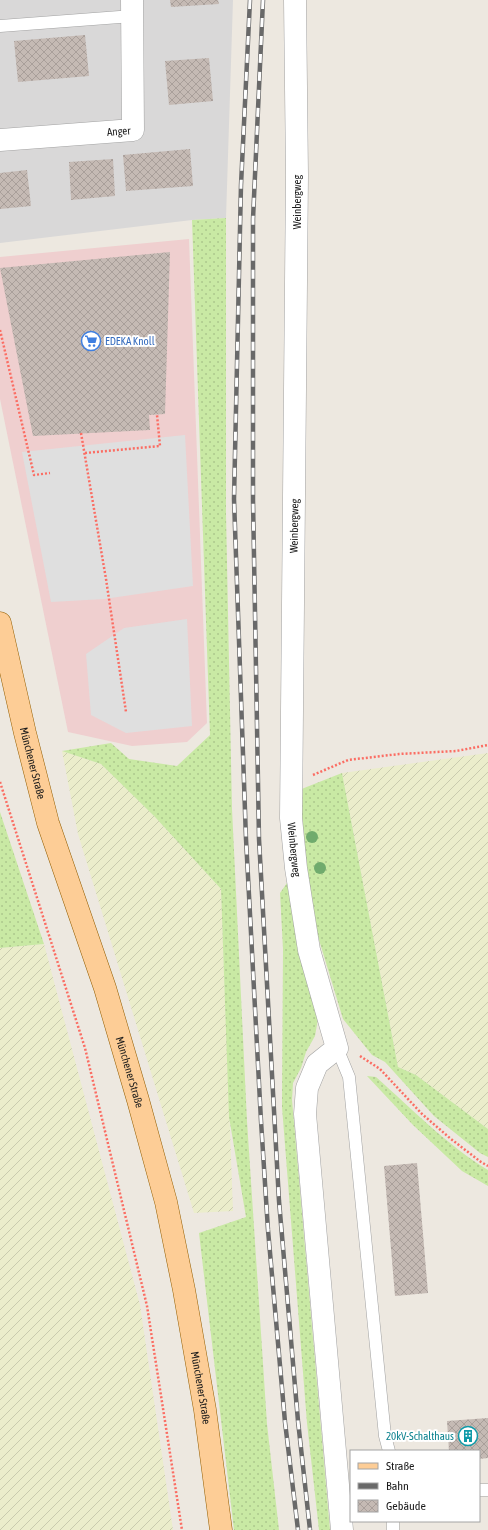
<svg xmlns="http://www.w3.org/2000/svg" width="488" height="1530" viewBox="0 0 488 1530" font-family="'Asap Condensed',sans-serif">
  <defs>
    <pattern id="farmland-furrows" width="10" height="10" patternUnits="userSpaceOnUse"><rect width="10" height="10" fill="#ebedcb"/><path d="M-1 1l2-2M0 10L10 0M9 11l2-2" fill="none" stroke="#c9cbae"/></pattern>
    <pattern id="grass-dots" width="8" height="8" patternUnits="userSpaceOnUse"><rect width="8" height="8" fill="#c9e9a4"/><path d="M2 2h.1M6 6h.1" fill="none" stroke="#acc78d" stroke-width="1.8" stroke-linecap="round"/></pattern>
    <pattern id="building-cross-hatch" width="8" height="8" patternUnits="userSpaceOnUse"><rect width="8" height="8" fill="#c5bab4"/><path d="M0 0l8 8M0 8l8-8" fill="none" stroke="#a99f9a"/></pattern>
  </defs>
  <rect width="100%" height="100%" fill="#ede8e0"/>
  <!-- residential -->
  <path fill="#d9d8d8" d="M0,0H233L226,218L192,220L0,243Z"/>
  <!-- commercial -->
  <path fill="#efcfcf" d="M189,239L207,723L187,742L132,746L68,732L0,399V257Z"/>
  <!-- farmland -->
  <path fill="url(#farmland-furrows)" d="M62,751L101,764L155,817L221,889L233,1211L194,1213L78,834Z
    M488,753V1129L416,1075L398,1067L342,773Z
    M44,944L140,1305L173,1530H0V948Z"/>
  <!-- grass -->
  <path fill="url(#grass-dots)" d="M226,218V514L232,809L247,1121L267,1424L279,1530H234L199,1233L246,1217L229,1117L221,889L155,817L101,764L62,751L111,743L129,759L177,766L210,735L192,220Z
    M342,773L398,1067L416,1075L488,1129V1157L480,1153L434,1116L385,1062L372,1055L343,1019L313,920L301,825L299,790Z
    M0,812L44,944L0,948Z
    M287,883L318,1019L315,1036L306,1052L301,1068L293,1083L292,1100L330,1530H319L307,1423L282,1107L283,949L280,893Z
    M367,1076L376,1077C412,1109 447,1145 488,1170V1186L462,1171L413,1125Z"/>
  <!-- parking -->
  <path fill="#dfdfdf" d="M185,435L193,586L104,599L51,602L22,452Z
    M187,619L192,726L126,733L91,715L86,654L124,628Z"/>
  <!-- building -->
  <path fill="url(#building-cross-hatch)" d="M170,0H218L219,4L171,7Z
    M85,35L89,76L18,82L14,41Z
    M209,58L213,101L169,105L165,61Z
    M190,149L193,186L126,191L123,155Z
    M113,159L115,196L71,200L69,162Z
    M27,170L31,206L0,209V173Z
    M170,252L165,414L149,415L150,430L33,436L0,268Z
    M417,1163L428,1293L395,1296L384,1166Z
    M488,1418V1458L479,1459V1451H449L447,1421Z"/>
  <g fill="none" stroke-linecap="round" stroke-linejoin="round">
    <!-- service casing -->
    <g stroke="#a2a2a2" stroke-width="13">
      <path id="service" d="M0,26L133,16
        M337,1048L349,1077L385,1436L389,1451
        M479,1490H488
        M393,1530V1521"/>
    </g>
    <!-- minor casing -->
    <g stroke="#a2a2a2" stroke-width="23">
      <g id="minor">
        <path id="s1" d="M295,0L297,175L291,818L296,868L309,950L337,1048L317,1064L307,1088L305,1114L342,1530"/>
        <path id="s2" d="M0,140L133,130L132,0"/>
      </g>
    </g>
    <!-- primary casing -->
    <g stroke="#925d00" stroke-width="23">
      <g id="primary">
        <path id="s3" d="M0,623L25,733L48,823L105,988L138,1100L166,1202L184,1290L205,1410L221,1530"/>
      </g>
    </g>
    <!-- path -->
    <path stroke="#fb6d63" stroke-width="2.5" stroke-dasharray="2 2" stroke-linecap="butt" d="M0,330L34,475L50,473
      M81,433L106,579L126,712
      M85,453L160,446L157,415
      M313,775L348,760L399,754L456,751L488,745
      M0,782L85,1048L147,1306L182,1530
      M360,1056L380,1069L422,1114L451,1139L481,1162L488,1166"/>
    <!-- service -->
    <use href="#service" stroke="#fff" stroke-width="12"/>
    <!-- minor -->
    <use href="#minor" stroke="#fff" stroke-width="22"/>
    <!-- primary -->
    <use href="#primary" stroke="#fdcd96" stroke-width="22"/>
    <!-- rail casing -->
    <g stroke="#696969" stroke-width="4.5">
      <path id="rail" d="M250,0L241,185L234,499L246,839L261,1121L268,1230L285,1422L298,1530
        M263,0L253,219V500L259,839L279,1201L298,1421L310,1530"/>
    </g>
    <!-- rail -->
    <use href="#rail" stroke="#fff" stroke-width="3" stroke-dasharray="9" stroke-linecap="butt"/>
  </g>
  <!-- trees -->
  <g fill="#70ab6d">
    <circle cx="312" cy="837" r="6"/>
    <circle cx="320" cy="868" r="6"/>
  </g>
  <!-- icons -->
  <defs>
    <g id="supermarket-ring" transform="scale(1)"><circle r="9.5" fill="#fff" stroke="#3f7fe0" stroke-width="1.5"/><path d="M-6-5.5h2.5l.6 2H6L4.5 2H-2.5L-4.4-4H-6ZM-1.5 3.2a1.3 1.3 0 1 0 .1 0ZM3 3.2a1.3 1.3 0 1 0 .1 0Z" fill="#3f7fe0"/></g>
    <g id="building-ring" transform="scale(1)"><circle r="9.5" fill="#fff" stroke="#0f9aa8" stroke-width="1.5"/><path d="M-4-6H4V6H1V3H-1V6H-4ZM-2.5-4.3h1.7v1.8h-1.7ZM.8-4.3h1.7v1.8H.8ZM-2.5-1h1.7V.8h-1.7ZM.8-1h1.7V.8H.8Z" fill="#0f9aa8"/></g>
  </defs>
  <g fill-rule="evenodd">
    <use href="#supermarket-ring" x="91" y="341"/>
    <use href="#building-ring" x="468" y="1436"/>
  </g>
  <g text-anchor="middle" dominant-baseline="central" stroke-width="4" stroke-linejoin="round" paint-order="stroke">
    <!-- street labels -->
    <g font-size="11" fill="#1b1b1b" stroke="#fff">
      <text stroke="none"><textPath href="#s2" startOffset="119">Anger</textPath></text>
      <text transform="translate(297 202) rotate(-90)">Weinbergweg</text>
      <text transform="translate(294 526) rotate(-89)">Weinbergweg</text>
      <text stroke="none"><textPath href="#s3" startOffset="144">Münchener Straße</textPath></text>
      <text stroke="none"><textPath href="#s1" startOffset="850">Weinbergweg</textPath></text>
      <text stroke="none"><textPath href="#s3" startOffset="468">Münchener Straße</textPath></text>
      <text stroke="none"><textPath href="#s3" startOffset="792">Münchener Straße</textPath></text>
    </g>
    <!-- shop labels -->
    <g font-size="11" fill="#366cbe" stroke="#fff" text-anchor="start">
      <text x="105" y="341">EDEKA Knoll</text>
    </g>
    <!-- culture labels -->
    <g font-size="11" fill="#0d838f" stroke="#fff" text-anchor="end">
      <text x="454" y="1436">20kV-Schalthaus</text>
    </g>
  </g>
  <!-- legend -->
  <rect x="350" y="1450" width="130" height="72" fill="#ffffff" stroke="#a4a4a4"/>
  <rect x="358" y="1463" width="20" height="6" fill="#fdcd96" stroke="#a4a4a4"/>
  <text x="386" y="1470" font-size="12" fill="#1b1b1b">Straße</text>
  <rect x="358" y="1483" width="20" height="6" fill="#696969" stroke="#a4a4a4"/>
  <text x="386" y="1490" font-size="12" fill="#1b1b1b">Bahn</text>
  <rect x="358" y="1500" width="20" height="12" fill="url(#building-cross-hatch)" stroke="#a4a4a4"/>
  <text x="386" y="1510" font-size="12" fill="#1b1b1b">Gebäude</text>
</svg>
